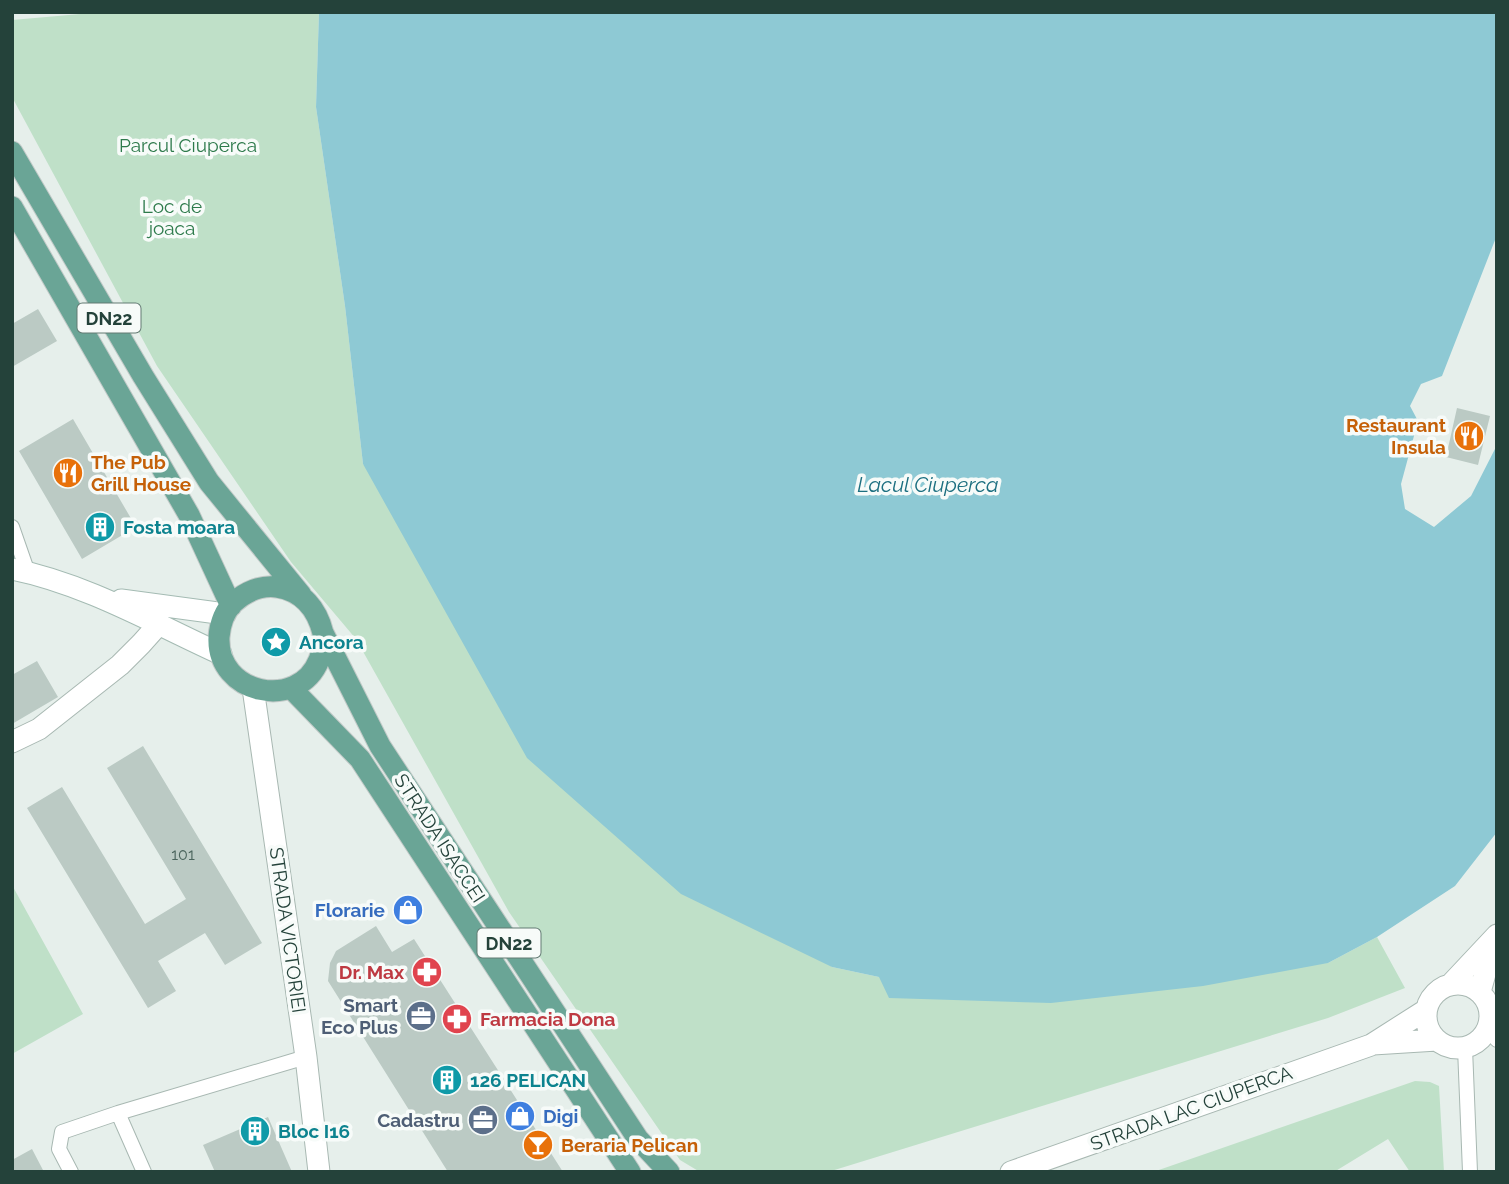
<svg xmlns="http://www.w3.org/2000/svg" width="1509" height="1184" viewBox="0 0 1509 1184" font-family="Raleway,sans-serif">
  <rect width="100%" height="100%" fill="#e6efeb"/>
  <!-- green -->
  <path fill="#bfe0c8" d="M103,12H319L316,107L345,306L363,464L832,967L879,977L1328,963L1377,937L1405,988L1328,1018L828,1172H700L680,1160L509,912L356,639L291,562L157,366L12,97V20Z
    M12,885L83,1014L12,1054Z
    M1415,1081L1430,1082L1439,1086L1444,1172H1410L1388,1139L1334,1172H1153Z"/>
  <!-- water -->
  <path fill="#8ec9d4" d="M319,12H1497V235L1442,376L1421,384L1410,406L1418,421L1401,484L1405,509L1434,527L1471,496L1497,445V832L1455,886L1377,937L1328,963L1203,986L1051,1003L889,998L879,977L832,967L681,894L527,758L363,464L345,306L316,107Z"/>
  <!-- building -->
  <path fill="#bbcac4" d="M38,309L57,341L12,367V324Z
    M1457,408L1490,416L1478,465L1446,457Z
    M73,419L136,527L82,559L19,451Z
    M37,661L58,697L12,724V675Z
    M143,746L262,943L225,965L205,933L158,961L176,991L148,1008L27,808L62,787L145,924L186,899L107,768Z
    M376,926L392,952L414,939L563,1172H448L328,981L330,963L336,951Z
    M268,1117L292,1172H215L203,1145Z
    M32,1149L44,1172H12V1160Z"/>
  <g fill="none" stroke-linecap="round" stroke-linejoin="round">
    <!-- service casing -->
    <g stroke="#a8b8b2" stroke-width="16">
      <path id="service" d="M12,527L28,573
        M1488,1029L1497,1040
        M1465,1048L1470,1172
        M118,1113L144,1172
        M71,1172L59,1149L62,1132L118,1113L306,1057"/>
    </g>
    <!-- minor casing -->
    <g stroke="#a8b8b2" stroke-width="23">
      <path id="minor" d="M12,742L39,729L120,665L141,644L158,625"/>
    </g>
    <!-- tertiary casing -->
    <g stroke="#a8b8b2" stroke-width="23">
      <path id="tertiary" d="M253,688L306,1057L319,1172
        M1426 1016a32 32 0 1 1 64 0a32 32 0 1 1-64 0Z
        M1451,984L1497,935
        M1480,992L1494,941
        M1373,1044L1437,1040
        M1011,1172L1371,1045L1426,1010"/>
    </g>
    <!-- secondary casing -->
    <g stroke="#a4bbb3" stroke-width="23">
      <path id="secondary" d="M12,569C86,584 153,623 221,654
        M121,600L225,614"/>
    </g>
    <!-- primary casing -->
    <g stroke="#c2cac8" stroke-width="23">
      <path id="primary" d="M12,152L143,376L209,482L301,595
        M12,207L189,515L231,606
        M323,633C323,642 323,651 319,660C298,712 216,694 219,637C220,624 224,612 233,603C245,592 261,585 277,587C303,591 317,609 323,633L380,746L638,1139L669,1172
        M291,688L360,759L630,1172"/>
    </g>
    <!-- service -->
    <use href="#service" stroke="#fff" stroke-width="14"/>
    <!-- minor -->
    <use href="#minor" stroke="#fff" stroke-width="21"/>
    <!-- tertiary -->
    <use href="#tertiary" stroke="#fff" stroke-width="21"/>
    <!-- secondary -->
    <use href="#secondary" stroke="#fff" stroke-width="21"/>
    <!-- primary -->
    <use href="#primary" stroke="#6aa596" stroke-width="21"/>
  </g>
  <!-- icons -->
  <defs>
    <g id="restaurant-disc" transform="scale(1.575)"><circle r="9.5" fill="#e8710a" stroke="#f7fbf9"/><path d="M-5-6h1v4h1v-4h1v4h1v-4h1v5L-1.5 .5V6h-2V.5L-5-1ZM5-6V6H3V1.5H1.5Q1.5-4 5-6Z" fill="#fff"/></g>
    <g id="building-disc" transform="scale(1.575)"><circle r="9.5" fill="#0f9aa8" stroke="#f7fbf9"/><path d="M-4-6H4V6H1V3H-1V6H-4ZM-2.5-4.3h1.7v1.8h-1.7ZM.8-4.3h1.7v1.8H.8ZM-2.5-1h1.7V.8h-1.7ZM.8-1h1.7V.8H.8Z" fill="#fff"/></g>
    <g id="sight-disc" transform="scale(1.575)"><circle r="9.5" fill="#0f9aa8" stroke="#f7fbf9"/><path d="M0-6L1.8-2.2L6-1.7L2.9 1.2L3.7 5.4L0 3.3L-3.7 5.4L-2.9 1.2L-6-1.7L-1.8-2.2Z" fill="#fff"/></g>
    <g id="shop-disc" transform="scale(1.575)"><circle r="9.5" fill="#3f7fe0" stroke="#f7fbf9"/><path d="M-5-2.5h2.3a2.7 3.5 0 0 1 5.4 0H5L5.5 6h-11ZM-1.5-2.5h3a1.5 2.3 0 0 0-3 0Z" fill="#fff"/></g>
    <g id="pharmacy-disc" transform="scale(1.575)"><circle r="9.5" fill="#e0444e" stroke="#f7fbf9"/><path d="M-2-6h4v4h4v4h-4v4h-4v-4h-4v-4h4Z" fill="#fff"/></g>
    <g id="office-disc" transform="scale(1.575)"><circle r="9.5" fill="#5c6f8a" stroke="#f7fbf9"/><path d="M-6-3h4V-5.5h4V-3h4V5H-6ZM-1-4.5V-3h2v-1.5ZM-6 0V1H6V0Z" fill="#fff"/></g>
    <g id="bar-disc" transform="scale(1.575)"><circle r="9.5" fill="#e8710a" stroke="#f7fbf9"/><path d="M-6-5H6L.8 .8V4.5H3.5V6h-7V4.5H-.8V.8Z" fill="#fff"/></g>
  </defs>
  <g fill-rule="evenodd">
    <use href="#restaurant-disc" x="1469" y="436"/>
    <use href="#restaurant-disc" x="68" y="473"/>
    <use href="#building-disc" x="100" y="527"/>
    <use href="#sight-disc" x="276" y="642"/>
    <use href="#shop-disc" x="408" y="910"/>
    <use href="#pharmacy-disc" x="427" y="972"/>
    <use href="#office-disc" x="421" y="1016"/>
    <use href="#pharmacy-disc" x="457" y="1019"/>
    <use href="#building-disc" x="447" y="1080"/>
    <use href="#shop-disc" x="520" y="1116"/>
    <use href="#office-disc" x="483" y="1120"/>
    <use href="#building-disc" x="255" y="1131"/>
    <use href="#bar-disc" x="538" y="1145"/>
  </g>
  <g text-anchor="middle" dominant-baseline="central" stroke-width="7" stroke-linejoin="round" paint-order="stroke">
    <!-- number labels -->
    <g font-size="16" fill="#4a645c">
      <text x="183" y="854">101</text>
    </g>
    <!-- shield labels -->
    <g fill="#f7fbf9" stroke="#637a73" stroke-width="2">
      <rect x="77.5" y="303.5" width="63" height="29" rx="5"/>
      <rect x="477.5" y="928.5" width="63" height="29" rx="5"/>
    </g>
    <g font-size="18" font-weight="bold" fill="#24423a">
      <text x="109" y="318">DN22</text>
      <text x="509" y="943">DN22</text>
    </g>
    <!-- park labels -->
    <g font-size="19" fill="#2d7a4b" stroke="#f7fbf9">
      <text x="188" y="145">Parcul Ciuperca</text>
      <text x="172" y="206">Loc de<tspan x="172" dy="22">joaca</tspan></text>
    </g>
    <!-- food labels -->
    <g font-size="19" font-weight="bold" fill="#c56008" stroke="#f7fbf9" text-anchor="start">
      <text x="1446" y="425" text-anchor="end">Restaurant<tspan x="1446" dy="22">Insula</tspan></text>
      <text x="91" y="462">The Pub<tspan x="91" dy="22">Grill House</tspan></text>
      <text x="561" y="1145">Beraria Pelican</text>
    </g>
    <!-- culture labels -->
    <g font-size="19" font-weight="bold" fill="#0d838f" stroke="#f7fbf9" text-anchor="start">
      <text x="123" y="527">Fosta moara</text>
      <text x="299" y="642">Ancora</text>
      <text x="470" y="1080">126 PELICAN</text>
      <text x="278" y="1131">Bloc I16</text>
    </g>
    <!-- street labels -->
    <g font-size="19" fill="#24423a" stroke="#f7fbf9">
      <text transform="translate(440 838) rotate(57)">STRADA ISACCEI</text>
      <text transform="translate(288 930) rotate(82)">STRADA VICTORIEI</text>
      <text transform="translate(1191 1108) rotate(-20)">STRADA LAC CIUPERCA</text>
    </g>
    <!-- shop labels -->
    <g font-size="19" font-weight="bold" fill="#366cbe" stroke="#f7fbf9" text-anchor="end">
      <text x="385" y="910">Florarie</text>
      <text x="543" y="1116" text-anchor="start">Digi</text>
    </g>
    <!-- health labels -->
    <g font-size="19" font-weight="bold" fill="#be3a42" stroke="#f7fbf9" text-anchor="end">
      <text x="404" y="972">Dr. Max</text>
      <text x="480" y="1019" text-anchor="start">Farmacia Dona</text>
    </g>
    <!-- service labels -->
    <g font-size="19" font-weight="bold" fill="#4e5e75" stroke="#f7fbf9" text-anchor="end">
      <text x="398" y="1005">Smart<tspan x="398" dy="22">Eco Plus</tspan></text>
      <text x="460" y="1120">Cadastru</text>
    </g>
    <!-- water labels -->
    <g font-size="21" font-style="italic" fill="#1c6f80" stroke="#f7fbf9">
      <text x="928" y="484">Lacul Ciuperca</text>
    </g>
  </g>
  <!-- border -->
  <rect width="1509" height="1184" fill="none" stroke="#24423a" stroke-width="28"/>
</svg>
